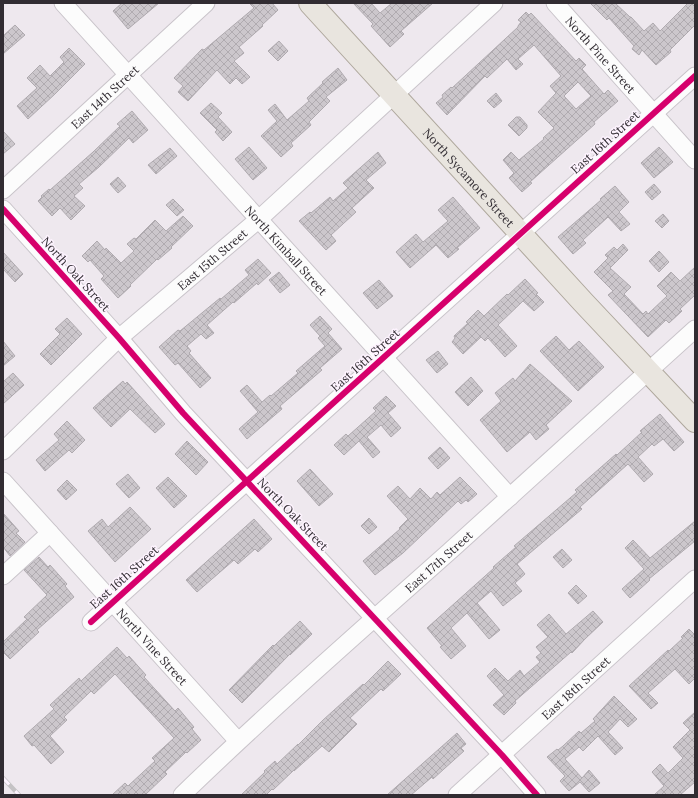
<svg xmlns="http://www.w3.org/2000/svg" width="698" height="798" viewBox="0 0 698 798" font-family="Lora,serif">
  <defs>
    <pattern id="building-cross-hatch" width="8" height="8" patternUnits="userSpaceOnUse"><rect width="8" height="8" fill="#ccc7cc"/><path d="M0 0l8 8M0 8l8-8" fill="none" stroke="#b0abb0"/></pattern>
  </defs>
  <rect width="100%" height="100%" fill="#eee8ee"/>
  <!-- building -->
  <path fill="url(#building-cross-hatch)" stroke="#afaaaf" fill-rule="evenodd" d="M122,3H159L128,29L113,11Z
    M249,3H272L278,10L262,25L263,26L239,47L244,53L234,61L250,77L242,84L236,78L230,84L217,70L188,101L178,92L183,86L174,78L202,49L204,50L254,8Z
    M353,3H371L380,13L392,3H433L401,31L404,34L390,47L371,26L373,24Z
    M590,3H615L630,17H631L644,31L653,23L660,31L688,3H695V25L670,50L671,52L656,65L642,50L639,55L632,49L634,46L609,18L607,20Z
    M526,12L529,15L531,13L576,61L579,58L586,65L582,69L604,94L608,90L618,101L594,122L595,124L530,182L532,183L522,192L509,178L514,173L503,160L511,152L519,160L544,139L543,138L554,128L538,112L556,93L550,86L561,76L534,45L518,59L523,64L516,70L507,59L487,78L485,76L447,115L436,103L443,97L442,95L451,87L452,88L518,27V26L521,22L518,20ZM578,82L591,96L576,109L564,96Z
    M15,25L25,35L3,54V36Z
    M279,41L288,51L278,61L268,51Z
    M69,48L85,64L55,94L28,119L17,106L37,88L27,78L40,65L50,76L64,62L60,57Z
    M338,68L347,80L326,97L330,101L309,122L311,125L291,143L293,146L281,157L261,136L277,121L268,110L275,104L287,120L309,101L307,98L323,83L322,82Z
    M496,93L502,101L494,108L487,101Z
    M211,103L222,113L218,117L232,132L223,141L215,132L217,130L200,113Z
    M132,111L148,130L133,143L129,138L99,167L79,184L83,188L74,196L85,206L71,220L60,208L52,216L38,201L42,197L41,196L49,189L50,190L93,152L120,126L117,124Z
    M516,117H520L527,125V128L519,136L508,125Z
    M3,131L15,144L3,154Z
    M249,147L267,168L253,180L235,159Z
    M659,147L673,162L654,178L641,163Z
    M170,148L177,156L156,174L148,165Z
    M378,152L386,163L366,180L374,188L352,208L356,212L331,235L336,241L326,250L299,221L310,212L311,213L330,197L333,201L348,188L343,183Z
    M118,177L126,186L118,193L110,184Z
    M654,184L661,192L652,200L645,192Z
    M615,186L629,202L619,212L630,224L621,231L608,217L583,240L586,243L573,254L558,237L601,200L600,199Z
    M453,197L480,228L457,248L459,249L448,258L436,245L410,268L396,252L416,234L423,242L448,221L438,210Z
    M173,199L184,210L177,216L166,205Z
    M663,214L669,221L662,228L655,221Z
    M183,216L193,226L171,247L172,248L158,260L157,259L130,285L131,286L118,298L101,279L104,276L90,260L88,262L82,256L97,241L105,250L106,248L121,263L134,251L127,244L134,238L136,239L155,220L166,231Z
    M623,244L628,250L610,268L631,287L624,294L643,314L646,311L648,314L667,296L657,286L671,272L680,281L695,267V295L680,309L682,311L669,323L666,320L648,337L608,295L613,291L594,272L608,258L605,255L614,247L617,250Z
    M659,251L669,262L659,272L649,261Z
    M3,252L23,274L15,282L3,269Z
    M258,259L271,273L258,285L257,283L234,303L233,302L207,325L214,333L206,339L201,334L187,346L191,351L189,353L211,378L200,388L178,363L175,365L159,347L178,330L180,331L220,298L221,299L249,275L245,270Z
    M279,272L290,285L280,293L269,280Z
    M525,279L538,293L536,294L544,302L534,311L523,301L498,325L517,346L505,357L488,338L485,341L481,337L463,354L452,342L455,338L454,336L468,323L466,322L478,310L484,316L507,294L508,295Z
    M379,280L393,296L377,309L363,293Z
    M320,316L332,329L328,333L342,349L320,368L322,370L280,406L282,409L247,439L239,429L258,412L240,391L247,385L262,402L270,395L271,396L298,373L296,371L325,346L318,338L320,336L310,325Z
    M67,318L82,334L51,365L40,354L60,334L55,329Z
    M556,336L569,350L579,341L604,367L578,391L540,351Z
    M3,341L15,356L3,366Z
    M438,351L448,364L437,373L426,360Z
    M530,364L572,401L546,425L549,429L536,440L530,432L507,452L480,420L501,401L495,393L513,378L515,381Z
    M13,373L24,385L3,404V382Z
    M471,377L483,391L468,406L455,392Z
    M123,381L125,384L127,382L165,424L155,433L130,409L111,427L93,408Z
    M386,396L396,406L388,413L401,428L391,437L381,425L367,437L380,452L373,458L359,441L344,455L334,445L346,434L348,436L376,411L373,408Z
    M660,414L684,442L674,451L663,439L654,446L652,444L638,457L653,474L644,482L628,464L580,507L582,509L517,564L525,574L515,583L522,591L503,606L491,591L477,603L500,630L489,639L467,613L451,628L466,646L451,659L440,647L442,646L427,628L494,568L493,567L516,547L514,546L577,492L575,490L616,454L617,455L642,432L640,431Z
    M67,421L85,440L72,453L69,450L45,471L36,460L59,440L54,434Z
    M187,441L208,462L196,475L175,454Z
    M440,447L450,458L438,469L428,458Z
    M310,469L333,494L319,506L297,481Z
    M128,474L140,488L129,498L116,484Z
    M168,477L187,496L174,508L156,488Z
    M460,477L477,494L468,502L466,500L461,504L458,501L403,553L375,575L363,561L400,529L399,528L408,519L387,496L398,486L410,499L420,488L431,499L437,492L440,495Z
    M67,480L77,490L66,500L57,490Z
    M130,507L151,529L115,562L88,531L102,519L108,527Z
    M3,513L19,531L16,533L25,542L10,556L3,547Z
    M369,518L377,527L369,534L361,526Z
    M254,519L272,539L258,552L255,549L238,564L234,560L197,592L186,580Z
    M695,521V541L649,579L650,580L630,598L622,589L644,569L625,548L633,540L650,558Z
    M562,549L572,560L563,568L553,557Z
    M39,557L48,567L50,565L67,584L65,586L74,597L37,630L39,632L10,659L3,652V642L27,619L24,617L47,595L24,570Z
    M576,585L587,596L578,604L568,593Z
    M593,611L603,622L585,639L572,653L571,652L515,701L516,703L504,715L493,705L504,695L487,676L495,668L508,681L520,670L524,676L540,662L536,657L541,653L536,647L548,637L537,625L549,614L566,634Z
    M300,621L312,634L290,655V654L242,703L229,690L273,645L274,646Z
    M689,629L695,635V678L689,684L675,669L648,693L658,703L651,709L629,686L668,650L669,651L683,638L681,637Z
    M117,647L127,658L129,656L146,675L144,677L175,711L178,708L194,727L192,729L201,740L187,753L186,752L165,772L167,774L145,795H112L125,783L128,786L155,761L152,758L174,738L115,674L94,694L91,691L64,717L67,720L50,736L64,752L51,764L34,745L32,746L24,736L54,709L50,705L79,678L81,681Z
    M388,661L401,674L383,691L381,689L350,718L357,724L329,752L322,746L294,771V770L273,790L272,789L266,795H241L265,772L264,771L275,761L277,764L298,744V745L323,720L363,684L364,685Z
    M614,696L637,719L628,727L620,719L608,732L623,748L615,755L598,736L583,751L579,747L565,759L582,778L589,770L600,783L589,792L580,782L569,791L560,781L565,776L547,757L557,749L558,750L563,746L579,731L581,733L595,721L593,719Z
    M695,712V782L680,795H654L664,786L652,772L660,764L668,773L683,758L673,747L690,730L683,723Z
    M457,733L466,744L461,748L464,751L444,769L433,779L432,777L411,795H387Z"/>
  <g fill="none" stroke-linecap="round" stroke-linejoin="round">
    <!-- minor casing -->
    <g stroke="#c9c4ca" stroke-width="19">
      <g id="minor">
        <path id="s1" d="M63,3L510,497"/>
        <path id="s2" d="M555,3L695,160"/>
        <path id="s3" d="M3,190L206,3"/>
        <path d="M3,209L119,338L183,413L502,755L537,795"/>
        <path id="s4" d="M3,451L119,338L259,219L494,3"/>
        <path id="s5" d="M3,481L238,741"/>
        <path d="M3,576L50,533"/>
        <path d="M91,622L695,76"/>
        <path id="s6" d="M182,795C269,711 360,631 450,551C532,477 614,403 695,329"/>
        <path id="s7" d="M457,795L695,579"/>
      </g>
    </g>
    <!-- major casing -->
    <g stroke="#aea79c" stroke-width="24">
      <g id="major">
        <path id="s8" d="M310,3L583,302L695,421"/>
      </g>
    </g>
    <!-- minor -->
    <use href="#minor" stroke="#fcfcfc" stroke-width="17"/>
    <!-- major -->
    <use href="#major" stroke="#e9e5df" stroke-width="22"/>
    <!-- rail casing -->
    <g stroke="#c4c2c4" stroke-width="4.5">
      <path id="rail" d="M3,778L19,795"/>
    </g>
    <!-- rail -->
    <use href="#rail" stroke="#fdf3fe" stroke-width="3" stroke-dasharray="9" stroke-linecap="butt"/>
    <!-- cycleway casing -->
    <g stroke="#fdf3fe" stroke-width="8">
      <path id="cycleway" d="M3,209L119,338L183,413L502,755L537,795
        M91,622L695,76"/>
    </g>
    <!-- cycleway -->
    <use href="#cycleway" stroke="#d6006c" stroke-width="6"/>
  </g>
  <g text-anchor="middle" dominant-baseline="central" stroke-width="3" stroke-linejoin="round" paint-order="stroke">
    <!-- street labels -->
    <g font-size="12" fill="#312c32" stroke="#fdf3fe">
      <text stroke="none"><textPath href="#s2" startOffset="69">North Pine Street</textPath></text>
      <text stroke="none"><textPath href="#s3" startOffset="138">East 14th Street</textPath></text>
      <text transform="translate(605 142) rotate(-42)">East 16th Street</text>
      <text stroke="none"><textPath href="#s8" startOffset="236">North Sycamore Street</textPath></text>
      <text stroke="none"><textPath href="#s1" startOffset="333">North Kimball Street</textPath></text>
      <text stroke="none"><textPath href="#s4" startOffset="284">East 15th Street</textPath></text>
      <text transform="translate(76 274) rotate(48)">North Oak Street</text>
      <text transform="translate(365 360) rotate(-42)">East 16th Street</text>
      <text transform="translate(293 514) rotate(46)">North Oak Street</text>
      <text stroke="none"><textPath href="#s6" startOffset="347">East 17th Street</textPath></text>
      <text transform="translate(124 577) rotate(-42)">East 16th Street</text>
      <text stroke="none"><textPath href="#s5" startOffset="223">North Vine Street</textPath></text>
      <text stroke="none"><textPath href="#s7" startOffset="160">East 18th Street</textPath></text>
    </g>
  </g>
  <!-- border -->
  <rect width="698" height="798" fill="none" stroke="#312c32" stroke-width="8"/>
</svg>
